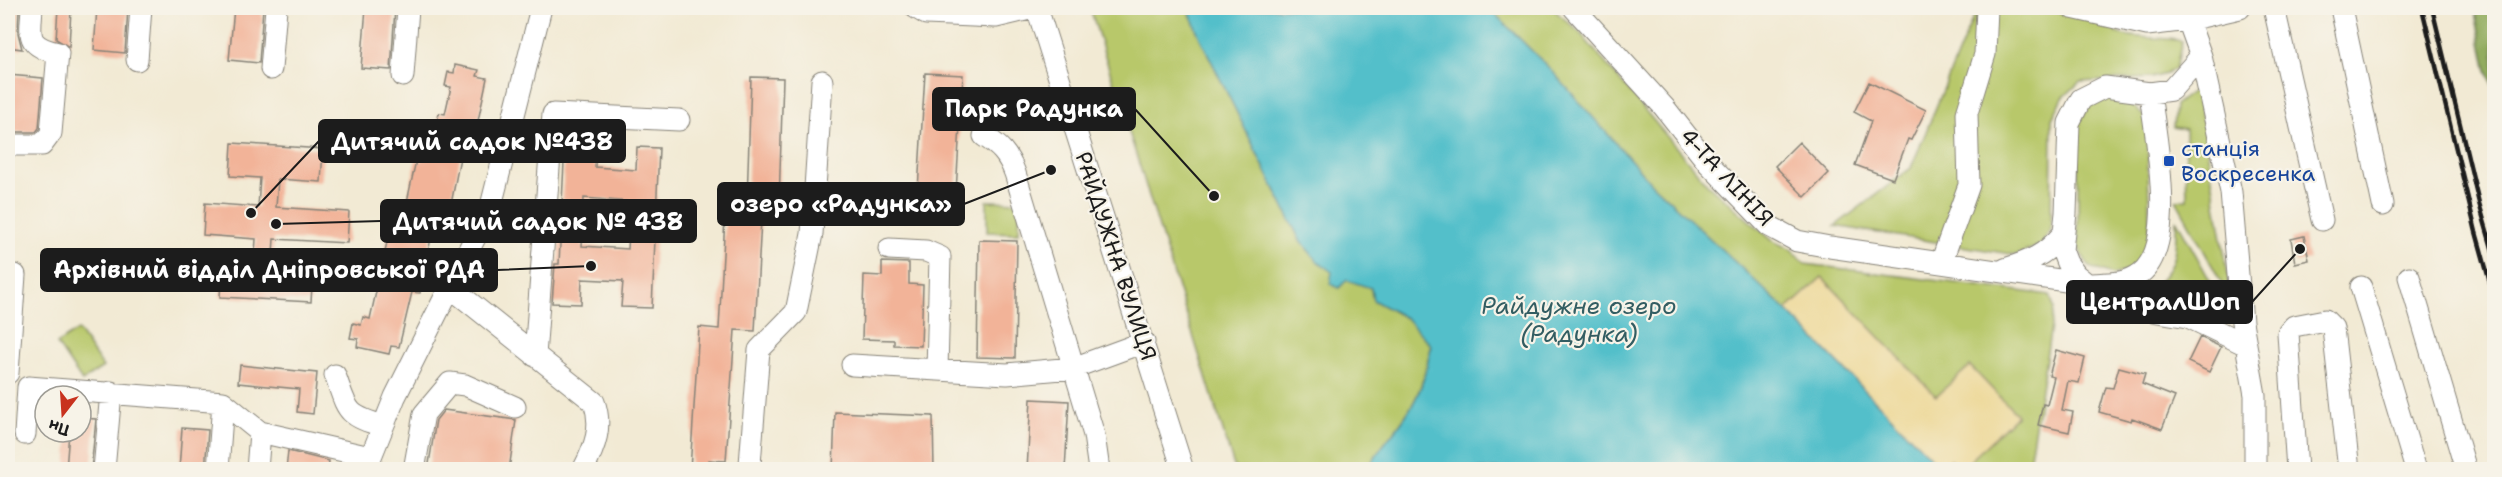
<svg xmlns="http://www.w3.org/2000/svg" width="2502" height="477" viewBox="0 0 2502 477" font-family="'Shantell Sans',sans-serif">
  <rect width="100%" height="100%" fill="#f7f3e8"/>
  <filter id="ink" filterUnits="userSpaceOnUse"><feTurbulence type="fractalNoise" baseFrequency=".0167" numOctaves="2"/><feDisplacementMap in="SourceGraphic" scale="12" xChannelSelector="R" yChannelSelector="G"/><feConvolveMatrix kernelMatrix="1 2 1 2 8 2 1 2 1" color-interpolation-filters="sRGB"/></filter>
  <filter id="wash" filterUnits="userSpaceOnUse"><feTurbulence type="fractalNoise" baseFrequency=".008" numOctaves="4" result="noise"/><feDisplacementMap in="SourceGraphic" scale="24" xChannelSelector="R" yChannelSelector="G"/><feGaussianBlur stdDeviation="1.35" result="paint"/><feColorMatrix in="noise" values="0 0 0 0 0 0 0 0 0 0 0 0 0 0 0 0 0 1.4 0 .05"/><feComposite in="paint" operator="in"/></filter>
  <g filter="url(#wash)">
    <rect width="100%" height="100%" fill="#f2ead4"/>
    <!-- green -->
    <path fill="#b8c86b" stroke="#6a7244" stroke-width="1.5" d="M1090,8H1188L1200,38L1300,240C1321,267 1338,277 1371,288L1373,300L1406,318L1431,345C1426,370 1422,390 1408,412C1396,432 1378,448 1368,469H1235Z
      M1489,8H1552L1580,33L1707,184L1773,241L1790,249L1805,264L2050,295L2054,308L2028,469H1962L2017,415L1970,366L1936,396L1822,277L1786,310L1652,184L1551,70Z
      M1977,8H2042L2117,27L2116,33C2139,40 2160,36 2182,41L2176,68L2166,74L2151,78L2080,82L2063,98L2052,119L2051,230L2041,245L2017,255L1835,226L1911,168Z
      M2112,8H2161L2164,15H2141Z
      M2197,88L2230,287L2225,289L2176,200L2187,199L2185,129L2173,127L2175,105Z
      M2110,97L2132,104L2147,120L2150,250L2135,269L2112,275L2089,267L2078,247V124L2090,105Z
      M987,201L1020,202L1019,233L987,232Z
      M2176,219L2218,295L2147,294C2175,269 2177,255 2176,219Z
      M78,330L103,367L82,381L57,344Z"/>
    <!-- forest -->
    <path fill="#92ac5f" stroke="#57643e" stroke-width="1.5" d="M2474,8H2494V88L2487,71Z"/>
    <!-- sand -->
    <path fill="#eeda9e" stroke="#857b5d" stroke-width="1.5" d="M1822,277L1936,396L1970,366L2017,415L1962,469L1950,460L1941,468L1786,310Z"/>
    <!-- water -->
    <path fill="#52bfca" stroke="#376e73" stroke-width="1.5" d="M1188,8H1489L1551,70L1652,184L1786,310L1942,469H1368C1378,448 1396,432 1408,412C1422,391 1427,370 1431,345L1406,318L1373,300L1371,288L1347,280L1339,288L1330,284L1332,272L1317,261L1300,240L1200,38Z"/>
    <g id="blocks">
      <!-- building -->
      <path fill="#f2b398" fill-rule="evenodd" d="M8,8H19L18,33L22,49L8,47Z
        M58,8L71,9L69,47L56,39Z
        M97,8H128L125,53L94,50Z
        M234,8H263L259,63L229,60Z
        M366,8H395L391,70L361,68Z
        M455,65L479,70L477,76L487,78L478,121L483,122L480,141L476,140L474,150L462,147L449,215L444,214L442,224L434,223L420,293L412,292L399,347L391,346L389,354L357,347L358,339L350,338L353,323L361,325L363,317L370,319L389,233L395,235L399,215L404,216L416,160L422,161L426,141L433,143L439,113L445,114L451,87L445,86L448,72L454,73Z
        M925,73L963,75L956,192L918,190Z
        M8,75L43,78L39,128L36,132H8Z
        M751,77L783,78L779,202L762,201L755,331L735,330L726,461L709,460L708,470H690L699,327L719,329L726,199L747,201Z
        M1869,82L1926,110L1911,140L1908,139L1893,179L1855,165L1871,121L1854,112Z
        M565,142L596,144L595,167L636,170L637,147L659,148L652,308L621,307L623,281L582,279L581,304L552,303L555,264H559ZM584,198L631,202L628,249L582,246Z
        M1799,142L1829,173L1805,197L1775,166Z
        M232,143L323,149L321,182L278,179L276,207L349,212L347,243L274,239L272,267L313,269L311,302L220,297L222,264L254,266L256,239L203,235L205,203L258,207L260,178L230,176Z
        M2304,236L2309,260L2295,263L2291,239Z
        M979,240L1017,241L1015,358L977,357Z
        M882,262L909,263V284L923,285L921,346L894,345V340L862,339L864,275L882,276Z
        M2200,337L2221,347L2209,372L2188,362Z
        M2056,350L2085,358L2079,383L2068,381L2062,410L2073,412L2069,432L2038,425L2043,404L2047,405L2054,377L2049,376Z
        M240,365L317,373L313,414L297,412L299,389L238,383Z
        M2119,367L2145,374L2142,384L2175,397L2162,429L2132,418L2131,421L2099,412L2106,387L2113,388Z
        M1031,399L1069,401L1065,470H1027Z
        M444,410L516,420L509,470H428L436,420Z
        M835,412L933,416L934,470H833Z
        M81,418L96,419L91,470H66L69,432H81Z
        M182,428L208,430L205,470H179Z
        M288,451L329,461L328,470H286Z"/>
    </g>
  </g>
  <g filter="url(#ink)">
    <use href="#blocks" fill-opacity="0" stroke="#878378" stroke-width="1.5"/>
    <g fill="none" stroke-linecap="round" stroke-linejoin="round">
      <!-- minor casing -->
      <g stroke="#878378" stroke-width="23">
        <path id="minor" d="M541,8L491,206L450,287L594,402C603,426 595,447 583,470
          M916,8L926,14L996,17L1034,8
          M1037,8L1183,470
          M1574,8L1664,107L1709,164L1769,226L1797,241L1830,247L2087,284C2106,283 2126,285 2141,273C2178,243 2155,134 2150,93
          M2072,8L2147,25L2188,20L2240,8
          M2179,8L2188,20L2201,56L2231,192L2242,322L2255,395V470
          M2274,8L2322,220
          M2341,8L2383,205
          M137,60L141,8
          M271,69L276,8
          M403,76L408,8
          M984,136C1000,146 1008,154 1015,173L1094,435L1099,470
          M8,145H42L51,133L58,53C26,45 30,37 32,8
          M889,249L926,251L940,257L937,370
          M1941,263L1969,185L1967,113L1985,54L1987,8
          M2005,269C2030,261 2044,256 2062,235
          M8,275H15L8,373
          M2409,277L2466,470
          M2087,284L2076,275L2067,263L2062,250L2066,213L2069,123L2081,99L2105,87L2150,93L2171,90L2201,56
          M2361,287L2416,470
          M2146,310L2188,317L2246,345
          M535,356L553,114L679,120
          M852,365L1007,374L1073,368L1144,342
          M335,375C348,411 345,415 383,426
          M25,434L28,387L223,402L260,432L370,457
          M366,469L395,397L450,287
          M104,470L111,392
          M218,470L223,402
          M257,470L260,432
          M414,470L424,414L450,383L465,385L515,407
          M747,470L750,464L759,350L796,312L812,234L822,81
          M2297,470L2288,333L2294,326L2325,320L2333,328L2349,470"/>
      </g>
      <!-- minor -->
      <use href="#minor" stroke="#fff" stroke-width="21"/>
      <!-- rail -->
      <path stroke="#1c1c1c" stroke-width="4.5" d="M2422,8L2476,232L2494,297
        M2432,8L2479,203L2494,255"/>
    </g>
  </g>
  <!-- markers -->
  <rect fill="#1a4fb4" stroke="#f7f3e8" stroke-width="2" x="2163" y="155" width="12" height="12" rx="3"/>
  <g text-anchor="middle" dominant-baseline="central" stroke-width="4.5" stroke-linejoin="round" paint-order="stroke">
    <!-- transit labels -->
    <g font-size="22" fill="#164399" stroke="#f7f3e8" text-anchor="start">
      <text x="2181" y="148">станція<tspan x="2181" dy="25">Воскресенка</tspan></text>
    </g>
    <!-- street labels -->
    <g font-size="22" fill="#1c1c1c" stroke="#f7f3e8">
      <text transform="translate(1727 177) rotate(47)">4-ТА ЛІНІЯ</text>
      <text transform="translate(1116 256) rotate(72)">РАЙДУЖНА ВУЛИЦЯ</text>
    </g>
    <!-- water labels -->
    <g font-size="24" font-style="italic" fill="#325d62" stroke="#f7f3e8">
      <text x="1579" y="306">Райдужне озеро<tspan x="1579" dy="28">(Радунка)</tspan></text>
    </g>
  </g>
  <!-- callouts -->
  <path fill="none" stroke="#1c1c1c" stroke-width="2" d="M1214 196L1135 109M251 213L319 141M1051 170L964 204M276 224L381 221M591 266L497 270M2300 249L2252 302"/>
  <g fill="#1c1c1c" stroke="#f7f3e8" stroke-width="2">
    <circle cx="1214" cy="196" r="6"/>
    <circle cx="251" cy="213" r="6"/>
    <circle cx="1051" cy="170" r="6"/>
    <circle cx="276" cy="224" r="6"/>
    <circle cx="591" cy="266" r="6"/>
    <circle cx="2300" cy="249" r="6"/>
  </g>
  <g fill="#1c1c1c" stroke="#1c1c1c" stroke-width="2">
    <rect x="933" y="88" width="202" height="42" rx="6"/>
    <rect x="319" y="120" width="306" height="42" rx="6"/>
    <rect x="718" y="183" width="246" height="42" rx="6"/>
    <rect x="381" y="200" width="315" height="42" rx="6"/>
    <rect x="41" y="249" width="456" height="42" rx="6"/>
    <rect x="2067" y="281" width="185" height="42" rx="6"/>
  </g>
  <g font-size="24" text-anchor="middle" font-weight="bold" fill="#fff">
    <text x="1034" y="117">Парк Радунка</text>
    <text x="472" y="150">Дитячий садок №438</text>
    <text x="841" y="212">озеро «Радунка»</text>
    <text x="538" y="230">Дитячий садок № 438</text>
    <text x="269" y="278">Архівний відділ Дніпровської РДА</text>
    <text x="2160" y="310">ЦентралШоп</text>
  </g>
  <!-- margin -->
  <rect width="2502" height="477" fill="none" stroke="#f7f3e8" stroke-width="30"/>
  <!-- north arrow -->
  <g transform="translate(63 414) rotate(197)"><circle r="28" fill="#f7f3e8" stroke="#9f9d96" stroke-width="1.5"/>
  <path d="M0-4.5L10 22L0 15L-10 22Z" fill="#c8321e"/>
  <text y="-9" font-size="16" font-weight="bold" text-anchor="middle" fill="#1c1c1c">Пн</text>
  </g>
</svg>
